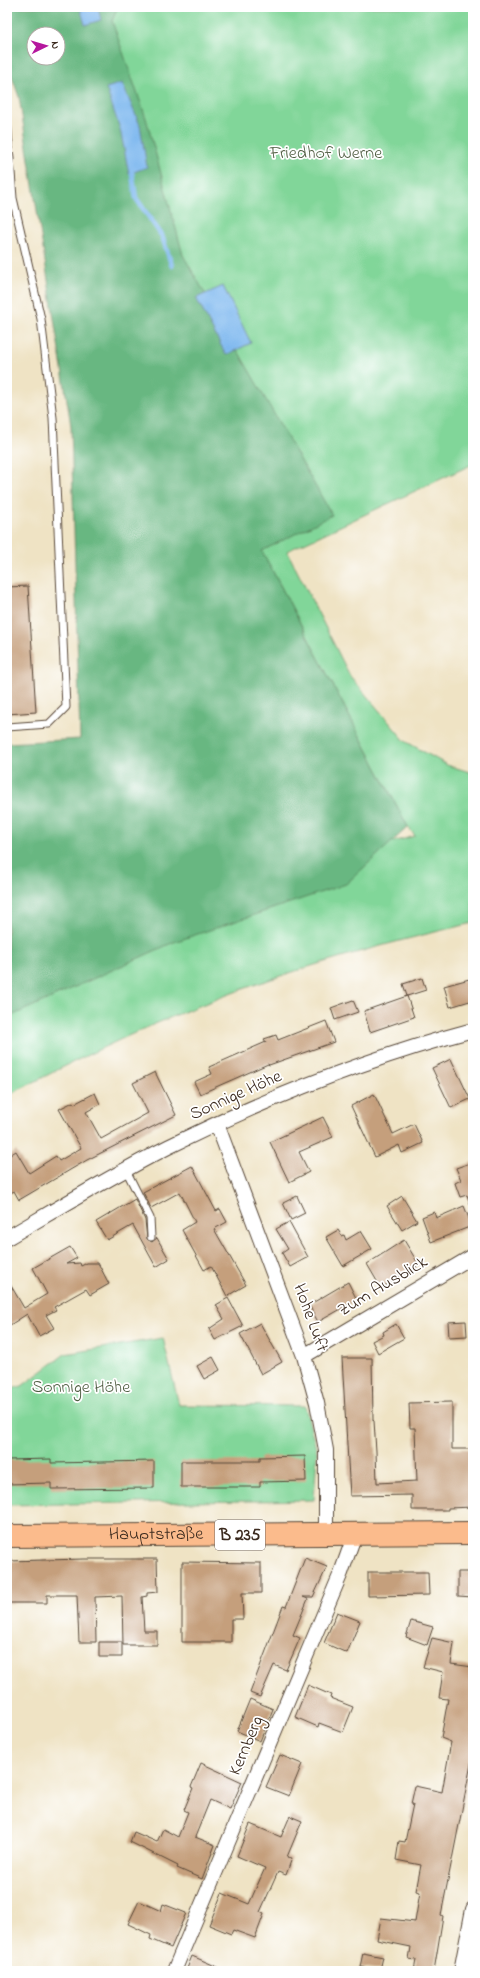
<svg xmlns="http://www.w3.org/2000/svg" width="480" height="1978" viewBox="0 0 480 1978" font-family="'Indie Flower',sans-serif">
  <rect width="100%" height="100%" fill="#fff"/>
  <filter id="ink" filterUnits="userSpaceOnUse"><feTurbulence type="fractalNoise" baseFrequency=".025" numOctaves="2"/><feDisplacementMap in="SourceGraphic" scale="8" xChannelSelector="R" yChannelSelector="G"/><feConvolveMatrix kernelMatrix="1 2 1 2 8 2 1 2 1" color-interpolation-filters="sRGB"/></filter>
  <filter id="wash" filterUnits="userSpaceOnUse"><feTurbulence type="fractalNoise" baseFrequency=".012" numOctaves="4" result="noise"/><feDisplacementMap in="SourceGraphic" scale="16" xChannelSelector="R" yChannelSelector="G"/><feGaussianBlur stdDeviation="0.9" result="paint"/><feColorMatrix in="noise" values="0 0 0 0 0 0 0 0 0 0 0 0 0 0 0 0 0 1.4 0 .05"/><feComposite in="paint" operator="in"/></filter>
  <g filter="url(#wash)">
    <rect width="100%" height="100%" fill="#efe3c4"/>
    <!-- green -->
    <path fill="#81d699" stroke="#5e805c" d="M54,7H473V464L287,551L350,676L405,741L447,765L473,773V923C382,944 291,969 204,1004C136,1030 72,1062 7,1096V987L377,846L415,836L408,827L262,551Z
      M163,1338L179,1405L305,1406L317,1452L314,1500L7,1505V1390L22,1386L65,1354Z"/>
    <!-- forest -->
    <path fill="#68b781" stroke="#527050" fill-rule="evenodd" d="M7,7H118L112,21L146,118L183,255L332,515L262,551L408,827L346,884L174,942L7,1018V743L80,739L71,426L19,97L7,62ZM34,34H58V58H34Z"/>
    <!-- water -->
    <path fill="#7eb8ef" stroke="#5c7186" d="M80,7H98L101,20L85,25Z
      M122,83L140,125L147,167L129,174L120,129L106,88Z
      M223,286L251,343L226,355L196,298Z"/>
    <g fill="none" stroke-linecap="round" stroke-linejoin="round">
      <!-- stream -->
      <path stroke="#7eb8ef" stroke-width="5" d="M132,173L136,198L162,236L172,266"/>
    </g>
    <g id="blocks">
      <!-- building -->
      <path fill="#c59f7b" d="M28,586L36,712L7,714V587Z
        M422,978L426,990L407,996L403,984Z
        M473,978V1000L450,1007L444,986Z
        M407,996L414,1017L370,1032L364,1011Z
        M353,1000L358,1012L335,1020L331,1008Z
        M326,1021L334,1042L269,1065L268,1064L200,1094L194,1082L212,1074L209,1067L266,1042L264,1039L276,1035L278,1040Z
        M451,1059L470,1099L451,1108L432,1068Z
        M155,1072L176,1115L87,1160L19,1200L14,1191L7,1195V1157L16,1151L29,1173L56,1156L59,1161L81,1148L59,1109L73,1102L74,1104L95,1093L100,1104L86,1112L101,1139L148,1113L133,1083Z
        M374,1094L393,1134L414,1124L423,1143L402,1153L399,1145L375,1157L351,1106Z
        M323,1117L333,1137L299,1152L309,1172L289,1182L270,1142Z
        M473,1162V1208L472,1209L467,1195L460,1197L455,1183L461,1180L456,1168Z
        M192,1166L216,1211L220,1209L227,1222L214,1229L246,1285L227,1296L211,1266L204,1270L182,1230L195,1222L180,1192L151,1208L143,1192Z
        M297,1196L305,1213L291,1220L283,1203Z
        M402,1196L417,1221L402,1230L387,1206Z
        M135,1199L145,1220L147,1239L152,1242L157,1238L169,1259L156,1267L133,1225L107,1240L96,1222Z
        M464,1206L472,1226L431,1242L422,1217L434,1212L436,1218Z
        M289,1222L308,1257L290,1267L282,1253L288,1249L276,1229Z
        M338,1230L342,1236L344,1235L346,1240L361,1231L372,1249L343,1266L326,1237Z
        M404,1240L419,1265L381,1288L367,1264Z
        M70,1247L77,1258L66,1264L80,1263L81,1266L87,1263H98L109,1284L90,1295L86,1289L54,1307L56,1310L46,1315L54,1328L39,1336L27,1314L7,1327V1279L24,1308L47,1294L33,1268Z
        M348,1282L357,1300L318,1322L309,1305Z
        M228,1298L243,1326L215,1340L209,1329L224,1319L216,1305Z
        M466,1321L467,1336L449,1337L448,1322Z
        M260,1323L282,1362L261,1374L240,1334Z
        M396,1324L404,1338L378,1353L372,1341L384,1335L383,1332Z
        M213,1357L220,1370L204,1379L197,1366Z
        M342,1358H372L373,1420L374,1421L376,1451L377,1483L417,1481L415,1428H410L409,1403L452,1402V1449H473V1507L448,1508V1510H412V1495L350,1496Z
        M305,1456L306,1481L260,1482V1487H181V1461H260V1457Z
        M51,1459V1463L154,1461V1488L51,1489V1483L7,1484V1460Z
        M305,1558L327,1567L313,1597H303L308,1599L293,1635L300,1638L286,1670L274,1665L260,1697L250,1693L283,1606L286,1607Z
        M84,1559H157L158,1592L147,1593V1596L142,1597L144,1631H157V1645H123L122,1596L95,1597L96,1642H79L77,1595H47V1603H7V1561Z
        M182,1562L261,1563V1593H242L243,1619H231V1642H182Z
        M368,1572H428L429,1595L368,1596Z
        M458,1572H473V1597L458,1596Z
        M337,1612L360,1621L347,1653L324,1643Z
        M411,1621L433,1627L427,1645L406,1637Z
        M432,1638L454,1643L451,1664L473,1667V1754L441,1915L443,1916L434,1971H414L416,1960L409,1959L411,1947L377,1940L381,1918L415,1922L420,1892L416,1891L421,1865L396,1860L399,1841L405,1842L413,1804H411L415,1786L442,1792L451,1742L441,1738L448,1699L439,1698L443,1672L423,1667Z
        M99,1642H122V1657H99Z
        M308,1685L331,1695L330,1698L353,1707L343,1732L319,1723L318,1727L295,1717Z
        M250,1699L273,1709L260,1741L237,1731Z
        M280,1755L302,1764L289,1796L266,1787Z
        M201,1763L242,1782L230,1809L210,1800L195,1837L215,1845L202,1879L177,1868L178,1866L130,1842L134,1832L157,1842L163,1829L178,1837L188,1812L184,1810L193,1788L191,1787Z
        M290,1816L302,1821L287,1857L292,1858L286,1875L278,1872L260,1912L264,1914L255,1938L233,1930L231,1934L209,1925L222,1893L249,1904L265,1868L237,1856L250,1824L281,1837Z
        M139,1901L161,1911L163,1904L186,1913L171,1948L150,1939L151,1935L128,1924Z
        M363,1953L383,1957L380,1970L360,1967Z
        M192,1956L227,1971H186Z"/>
    </g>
  </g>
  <g filter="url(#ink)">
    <use href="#blocks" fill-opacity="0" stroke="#564637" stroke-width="1"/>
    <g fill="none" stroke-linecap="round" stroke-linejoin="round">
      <!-- service casing -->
      <g stroke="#564637" stroke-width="9">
        <path id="service" d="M7,119L13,198L41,319L53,418L66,707L49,724L7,727
          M126,1170L150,1218L151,1237"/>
      </g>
      <!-- minor casing -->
      <g stroke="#564637" stroke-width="16">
        <path id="minor" d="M217,1124L304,1356L317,1403L326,1450V1534
          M7,1238C60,1207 113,1175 168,1147C265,1099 368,1058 473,1030
          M304,1356L473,1256
          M174,1971L341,1573L355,1534
          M461,1971L473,1909"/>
      </g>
      <!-- primary casing -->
      <g stroke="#564637" stroke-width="24">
        <g id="primary">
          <path id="s1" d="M7,1536L473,1533"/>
        </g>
      </g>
      <!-- service -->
      <use href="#service" stroke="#fff" stroke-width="7"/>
      <!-- minor -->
      <use href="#minor" stroke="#fff" stroke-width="14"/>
      <!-- primary -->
      <use href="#primary" stroke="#fbbb8c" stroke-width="22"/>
    </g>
  </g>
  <g text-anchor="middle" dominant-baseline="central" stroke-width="3.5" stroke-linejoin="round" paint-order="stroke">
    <!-- shield labels -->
    <rect fill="#fff" stroke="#766a62" stroke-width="1" x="215" y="1520" width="50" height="30" rx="3"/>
    <g font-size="17" font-weight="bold" fill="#3b2a1e">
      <text x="240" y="1535">B 235</text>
    </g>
    <!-- park labels -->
    <g font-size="18" fill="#505e43" stroke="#fff">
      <text x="326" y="154">Friedhof Werne</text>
      <text x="81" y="1388">Sonnige Höhe</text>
    </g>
    <!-- street labels -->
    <g font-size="18" fill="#3b2a1e" stroke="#fff">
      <text transform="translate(236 1096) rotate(-24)">Sonnige Höhe</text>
      <text transform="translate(383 1287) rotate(-31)">Zum Ausblick</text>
      <text transform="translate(310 1318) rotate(70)">Hohe Luft</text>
      <text stroke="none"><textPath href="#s1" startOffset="149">Hauptstraße</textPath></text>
      <text transform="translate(247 1746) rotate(-67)">Kernberg</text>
    </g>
  </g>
  <!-- margin -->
  <rect width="480" height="1978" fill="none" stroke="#fff" stroke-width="24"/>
  <!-- north arrow -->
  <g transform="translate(46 46) rotate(85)"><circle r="19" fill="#ffffff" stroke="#b1aaa5"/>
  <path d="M0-3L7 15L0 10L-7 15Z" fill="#b5179e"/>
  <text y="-6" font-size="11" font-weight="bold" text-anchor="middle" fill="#3b2a1e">N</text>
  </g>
</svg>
